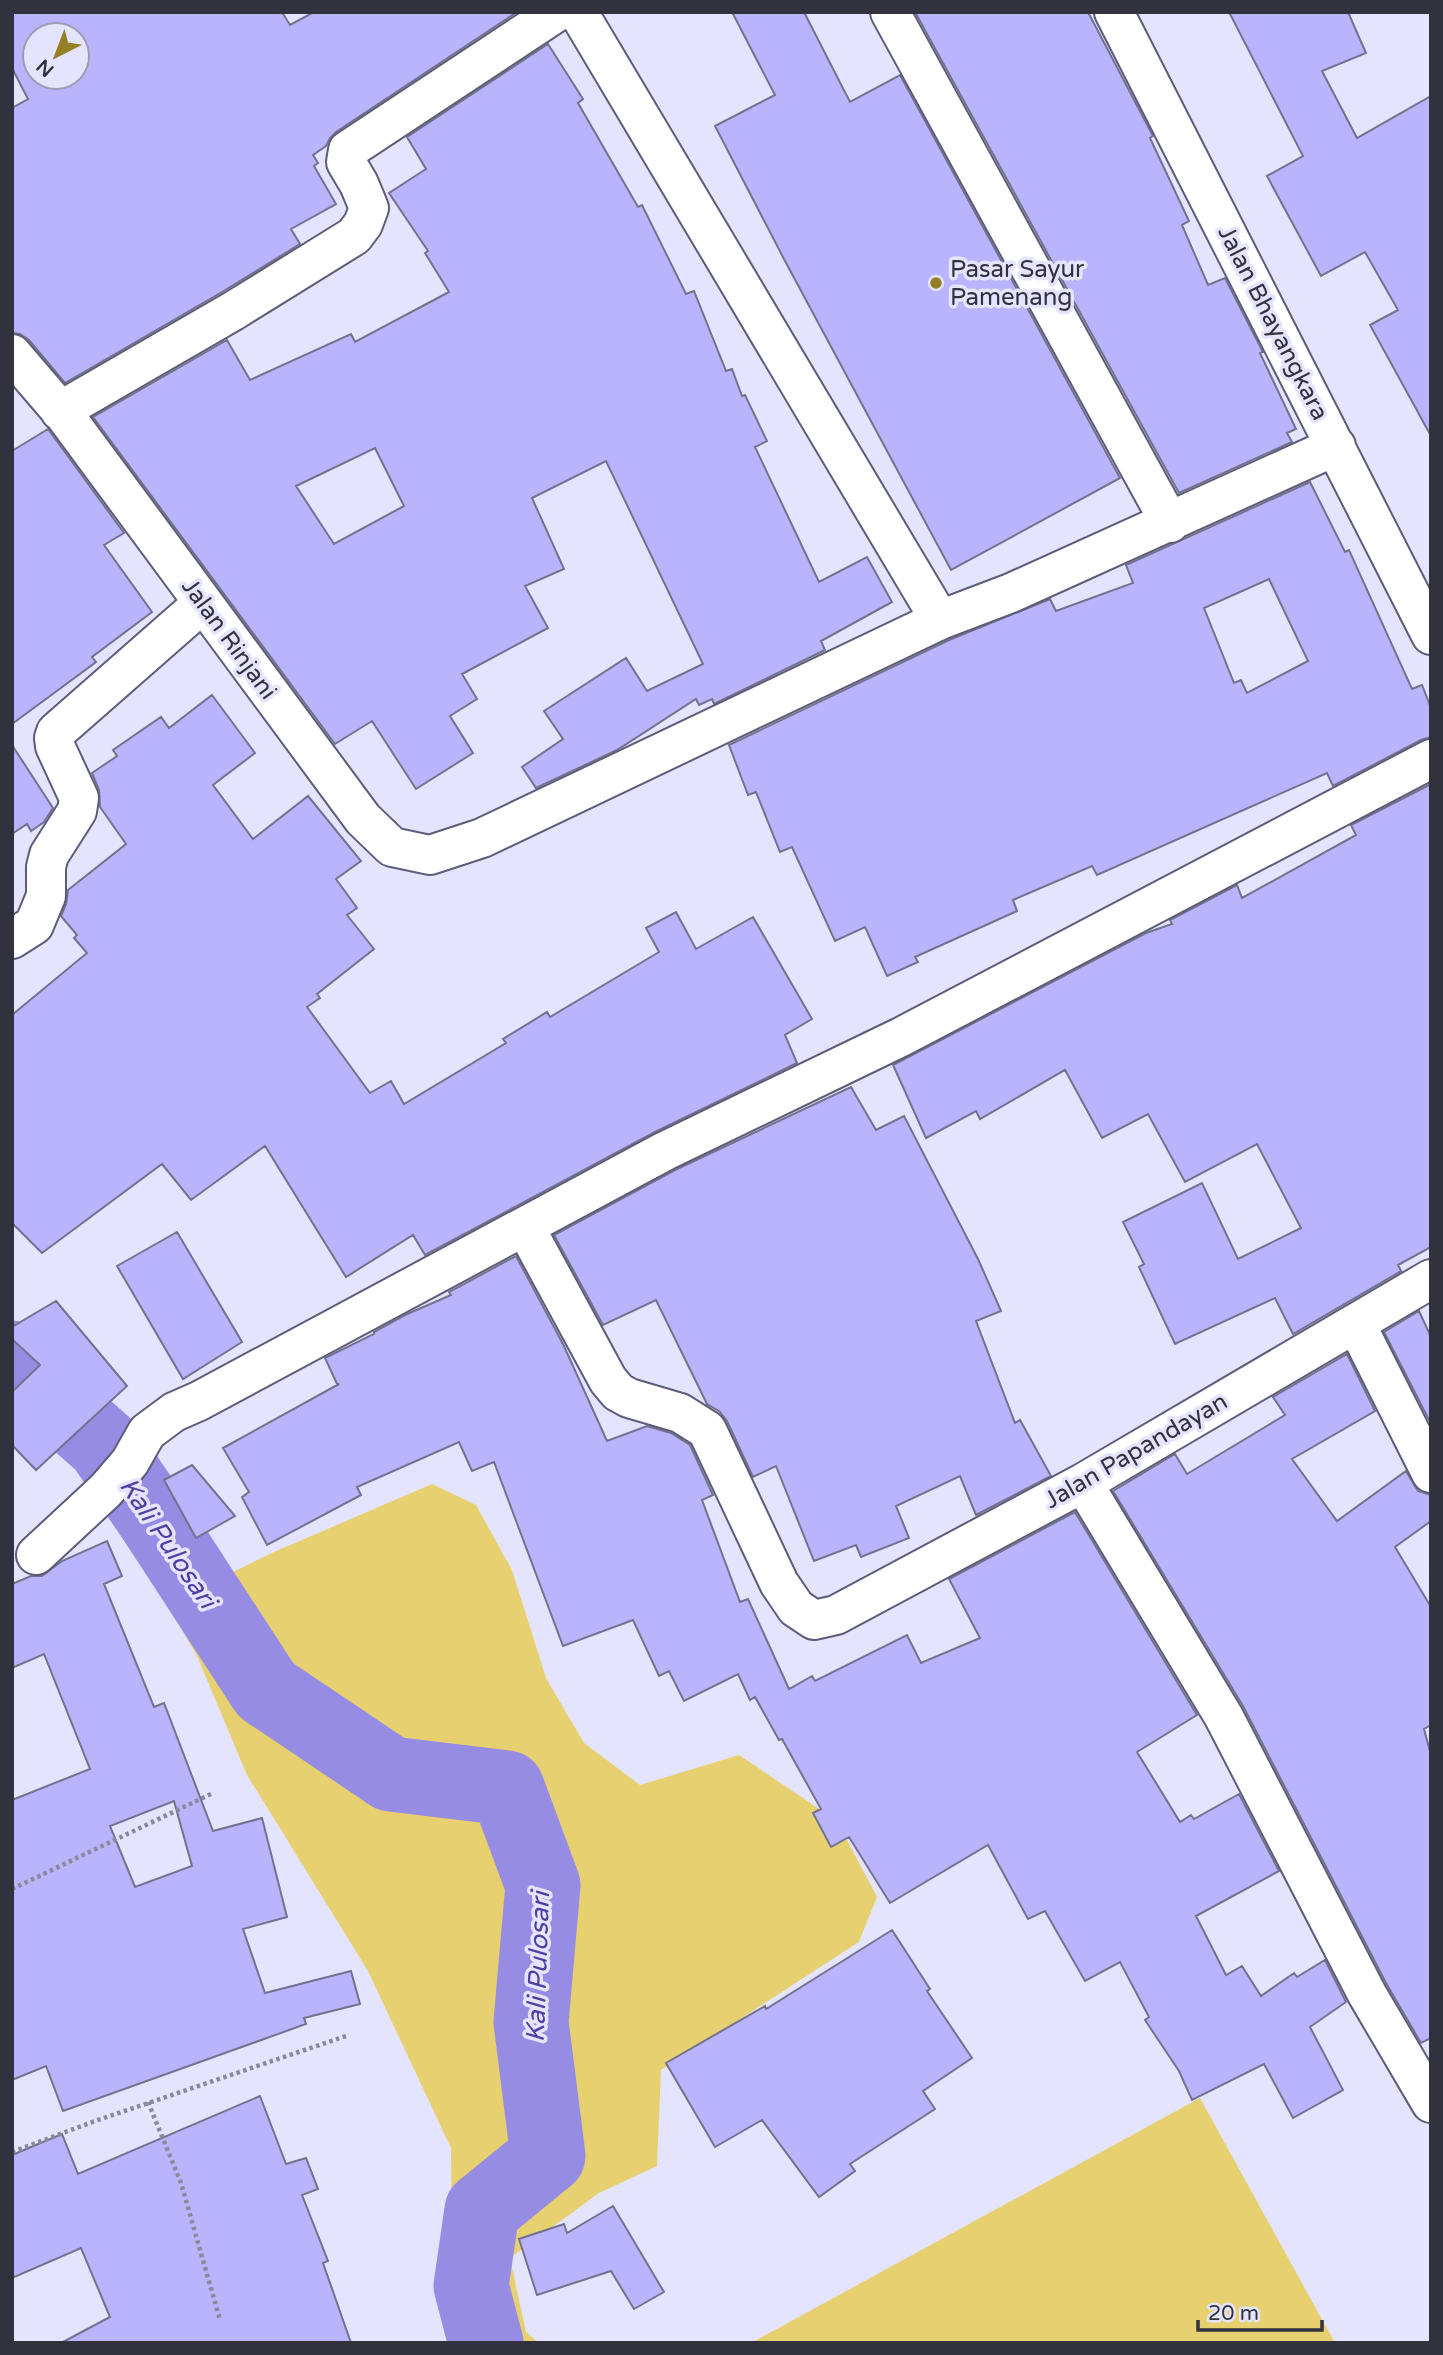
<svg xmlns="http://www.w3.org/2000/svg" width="1443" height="2355" viewBox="0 0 1443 2355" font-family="'Varela Round',sans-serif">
  <rect width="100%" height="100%" fill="#e5e4fe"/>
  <!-- green -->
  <path fill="#e6d070" d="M432,1484L476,1505L512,1570L546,1678L584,1743L640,1785L739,1755L837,1821L877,1897L859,1942L661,2070L657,2166L599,2193L510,2258L526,2332L539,2343H447L452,2279L451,2148L368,1971L247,1775L197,1656L167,1604L274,1552Z
    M1200,2098L1335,2343H751Z"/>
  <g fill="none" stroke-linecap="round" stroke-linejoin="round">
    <!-- river -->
    <path stroke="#968ce4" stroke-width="75" d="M12,1358L28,1377L104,1445L156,1521L266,1690L391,1774L507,1788L543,1885L531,2022L548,2156L482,2210L471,2286L486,2343"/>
  </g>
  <!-- building -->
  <path fill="#bab4fd" stroke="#73728e" stroke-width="2" fill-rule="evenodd" d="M12,12H282L290,25L314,12H517L336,132L330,138L326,146L313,155L318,163L314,166L336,204L291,229L300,244L222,292L65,383L29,340L20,334L12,333V108L28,99L12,68ZM35,35H77V77H35Z
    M732,12H804L850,102L900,75L1120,478L951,570L785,261L715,126L775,95Z
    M915,12H1088L1153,136L1150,138L1189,221L1182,225L1208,285L1225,278L1263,352L1260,353L1296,429L1287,433L1292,442L1179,493Z
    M1229,12H1348L1366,53L1322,71L1357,138L1431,96V436L1370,325L1398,310L1365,252L1321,276L1267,176L1303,156Z
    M548,44L583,99L578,103L638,207L642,205L686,294L694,291L726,371L732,369L742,396L745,395L767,441L755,447L819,582L867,557L892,602L821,641L825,650L714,704L712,699L699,705L696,699L617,750L536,788L522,767L563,739L544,711L626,658L647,691L703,664L606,461L532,498L564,569L525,586L548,628L462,674L477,699L450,716L473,753L416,789L372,721L335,744L93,417L227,340L250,380L351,334L355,342L449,292L425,253L428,251L389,193L426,169L407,137ZM375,448L404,506L334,544L296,486Z
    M48,429L124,533L104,545L152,612L92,657L96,662L12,724V451Z
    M1310,482L1345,552L1349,550L1412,689L1422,685L1431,708V737L1421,740L1333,786L1327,773L1097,875L1092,866L1013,900L1017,911L915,957L918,962L887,976L865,927L835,941L792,847L780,852L756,792L748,795L729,745L949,640L1050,599L1056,611L1133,583L1126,565ZM1269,579L1308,661L1247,693L1241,680L1234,683L1204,608Z
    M212,695L255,753L213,785L253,839L308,796L361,861L336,879L357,908L347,915L374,949L317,994L320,998L307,1007L370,1093L391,1081L404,1104L506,1043L503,1039L547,1012L550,1017L659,952L646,928L676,912L696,949L753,917L812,1019L785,1035L797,1063L655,1132L425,1255L413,1235L346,1277L265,1146L191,1200L162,1164L42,1253L12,1223V1015L87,953L74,938L77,935L61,916L66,904L68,890L126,844L100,807L99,790L92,773L117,756L113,750L161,717L169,728Z
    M12,745L53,808L44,822L31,831L27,824L12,834Z
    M1431,784V1247L1398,1265L1401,1271L1293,1334L1275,1298L1175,1344L1139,1267L1144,1264L1123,1222L1202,1183L1238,1259L1301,1228L1257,1144L1185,1182L1148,1114L1102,1138L1065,1070L980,1119L976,1111L926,1138L893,1065L1146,933L1172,924L1170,920L1237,885L1242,898L1356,835L1351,825Z
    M851,1087L876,1130L904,1116L978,1259L1001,1311L976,1321L1015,1423L1020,1420L1051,1476L976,1515L960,1476L896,1506L909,1538L861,1557L856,1545L814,1561L776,1466L753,1477L727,1421L719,1411L707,1404L656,1300L603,1325L554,1235L675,1170Z
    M177,1232L242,1342L183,1379L117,1266Z
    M516,1256L563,1344L607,1441L647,1426L671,1433L690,1445L713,1495L702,1500L740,1602L748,1599L789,1689L812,1676L815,1681L907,1635L921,1663L980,1638L949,1579L1075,1512L1197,1715L1137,1752L1180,1822L1191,1815L1194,1819L1239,1794L1279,1871L1196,1916L1226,1975L1242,1966L1261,1996L1294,1973L1297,1977L1325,1960L1346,2002L1310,2027L1343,2090L1293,2118L1264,2064L1192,2100L1179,2071L1145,2020L1149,2017L1120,1962L1085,1981L1045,1911L1028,1919L988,1845L890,1903L849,1837L831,1847L813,1813L821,1809L782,1739L779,1740L755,1697L750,1700L738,1674L684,1701L669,1671L659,1676L633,1620L563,1646L494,1462L472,1471L459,1442L357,1487L361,1495L267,1545L242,1497L249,1492L223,1448L339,1384H337L325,1358L374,1334V1332L405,1315L451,1295L449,1292Z
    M56,1301L127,1386L36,1470L12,1445V1392L40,1365L12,1339V1327Z
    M1419,1311L1431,1337V1424L1384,1332Z
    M1347,1354L1375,1411L1292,1459L1337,1521L1406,1471L1418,1491L1431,1495V1521L1395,1547L1431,1607V1725L1424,1729L1431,1755V2038L1421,2043L1386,1983L1243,1706L1113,1491L1175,1454L1187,1474L1285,1415L1273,1397Z
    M192,1465L235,1516L196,1538L164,1480Z
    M107,1541L122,1576L104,1584L154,1707L164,1703L213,1831L262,1818L287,1917L243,1929L265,1993L351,1971L360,2004L304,2018L306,2024L63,2111L46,2066L12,2080V1800L90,1769L44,1654L12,1668V1584L31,1576H42L62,1561ZM174,1801L192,1866L135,1887L110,1826Z
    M892,1930L930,1989L927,1991L972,2058L923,2091L935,2109L850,2164L855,2171L819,2197L762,2120L715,2147L666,2063L765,2006L766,2009Z
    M260,2096L286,2164L306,2158L318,2189L302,2195L328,2261L323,2263L351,2343H61L110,2317L81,2248L12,2278V2155L62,2134L78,2174Z
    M613,2206L664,2292L634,2309L611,2271L537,2295L519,2239L564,2224L567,2233Z"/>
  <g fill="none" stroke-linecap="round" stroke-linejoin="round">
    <!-- minor casing -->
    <g stroke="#5e5c78" stroke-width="42">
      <path id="minor" d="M578,12L940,620L1011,593L1336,446
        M890,12L1170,523
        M1114,12L1431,635
        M12,354L66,417L363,819L392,847L430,855L482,838L940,620
        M60,411L233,311L354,236L363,224L369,208L359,184L346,162L348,150L557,12
        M12,939L34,925L46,896V867L49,855L77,811L79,798L55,746L54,738L56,732L203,603
        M525,1227L608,1380L618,1392L629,1398L680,1413L707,1430L779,1583L796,1608L814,1620L836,1615L1083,1483L1431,1279
        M1356,1324L1431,1473
        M1083,1483L1224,1717L1367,1994L1431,2103
        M36,1555L106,1490L130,1462L147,1432L174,1412L199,1401L665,1151L901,1037L1431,759"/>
    </g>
    <!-- path -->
    <path stroke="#89899b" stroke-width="4.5" stroke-dasharray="3.5 3.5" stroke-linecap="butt" d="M12,1889L211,1794
      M148,2102L181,2183L220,2320
      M12,2152L95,2121L346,2036"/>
    <!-- minor -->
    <use href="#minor" stroke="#fff" stroke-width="38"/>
  </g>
  <!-- markers -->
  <circle fill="#938027" stroke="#e5e4fe" stroke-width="2.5" cx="936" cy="283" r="7"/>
  <g text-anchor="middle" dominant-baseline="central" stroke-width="7" stroke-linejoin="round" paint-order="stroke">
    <!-- poi labels -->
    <g font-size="24" fill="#32323e" stroke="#e5e4fe" text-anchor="start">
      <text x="950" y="269">Pasar Sayur<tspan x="950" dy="28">Pamenang</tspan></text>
    </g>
    <!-- street labels -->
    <g font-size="24" fill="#32323e" stroke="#e5e4fe">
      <text transform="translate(1273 323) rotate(63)">Jalan Bhayangkara</text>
      <text transform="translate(229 639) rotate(54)">Jalan Rinjani</text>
      <text transform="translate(1136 1451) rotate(-30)">Jalan Papandayan</text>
    </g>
    <!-- water labels -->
    <g font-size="26" font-style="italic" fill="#523da4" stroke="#e5e4fe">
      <text transform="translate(168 1543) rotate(56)">Kali Pulosari</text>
      <text transform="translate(538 1967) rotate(-88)">Kali Pulosari</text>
    </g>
  </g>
  <!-- border -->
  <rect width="1443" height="2355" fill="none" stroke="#32323e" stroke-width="28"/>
  <!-- north arrow -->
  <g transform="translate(56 56) rotate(222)"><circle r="33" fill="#e5e4fe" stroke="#9d9db1" stroke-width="2"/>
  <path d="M0-5L12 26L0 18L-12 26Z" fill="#938027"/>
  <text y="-10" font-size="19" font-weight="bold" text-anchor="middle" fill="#32323e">N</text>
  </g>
  <!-- scale -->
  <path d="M1198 2320v10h124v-10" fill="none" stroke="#32323e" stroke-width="3.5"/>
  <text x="1208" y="2320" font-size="21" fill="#32323e" stroke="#e5e4fe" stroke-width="5" paint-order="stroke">20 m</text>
</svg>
